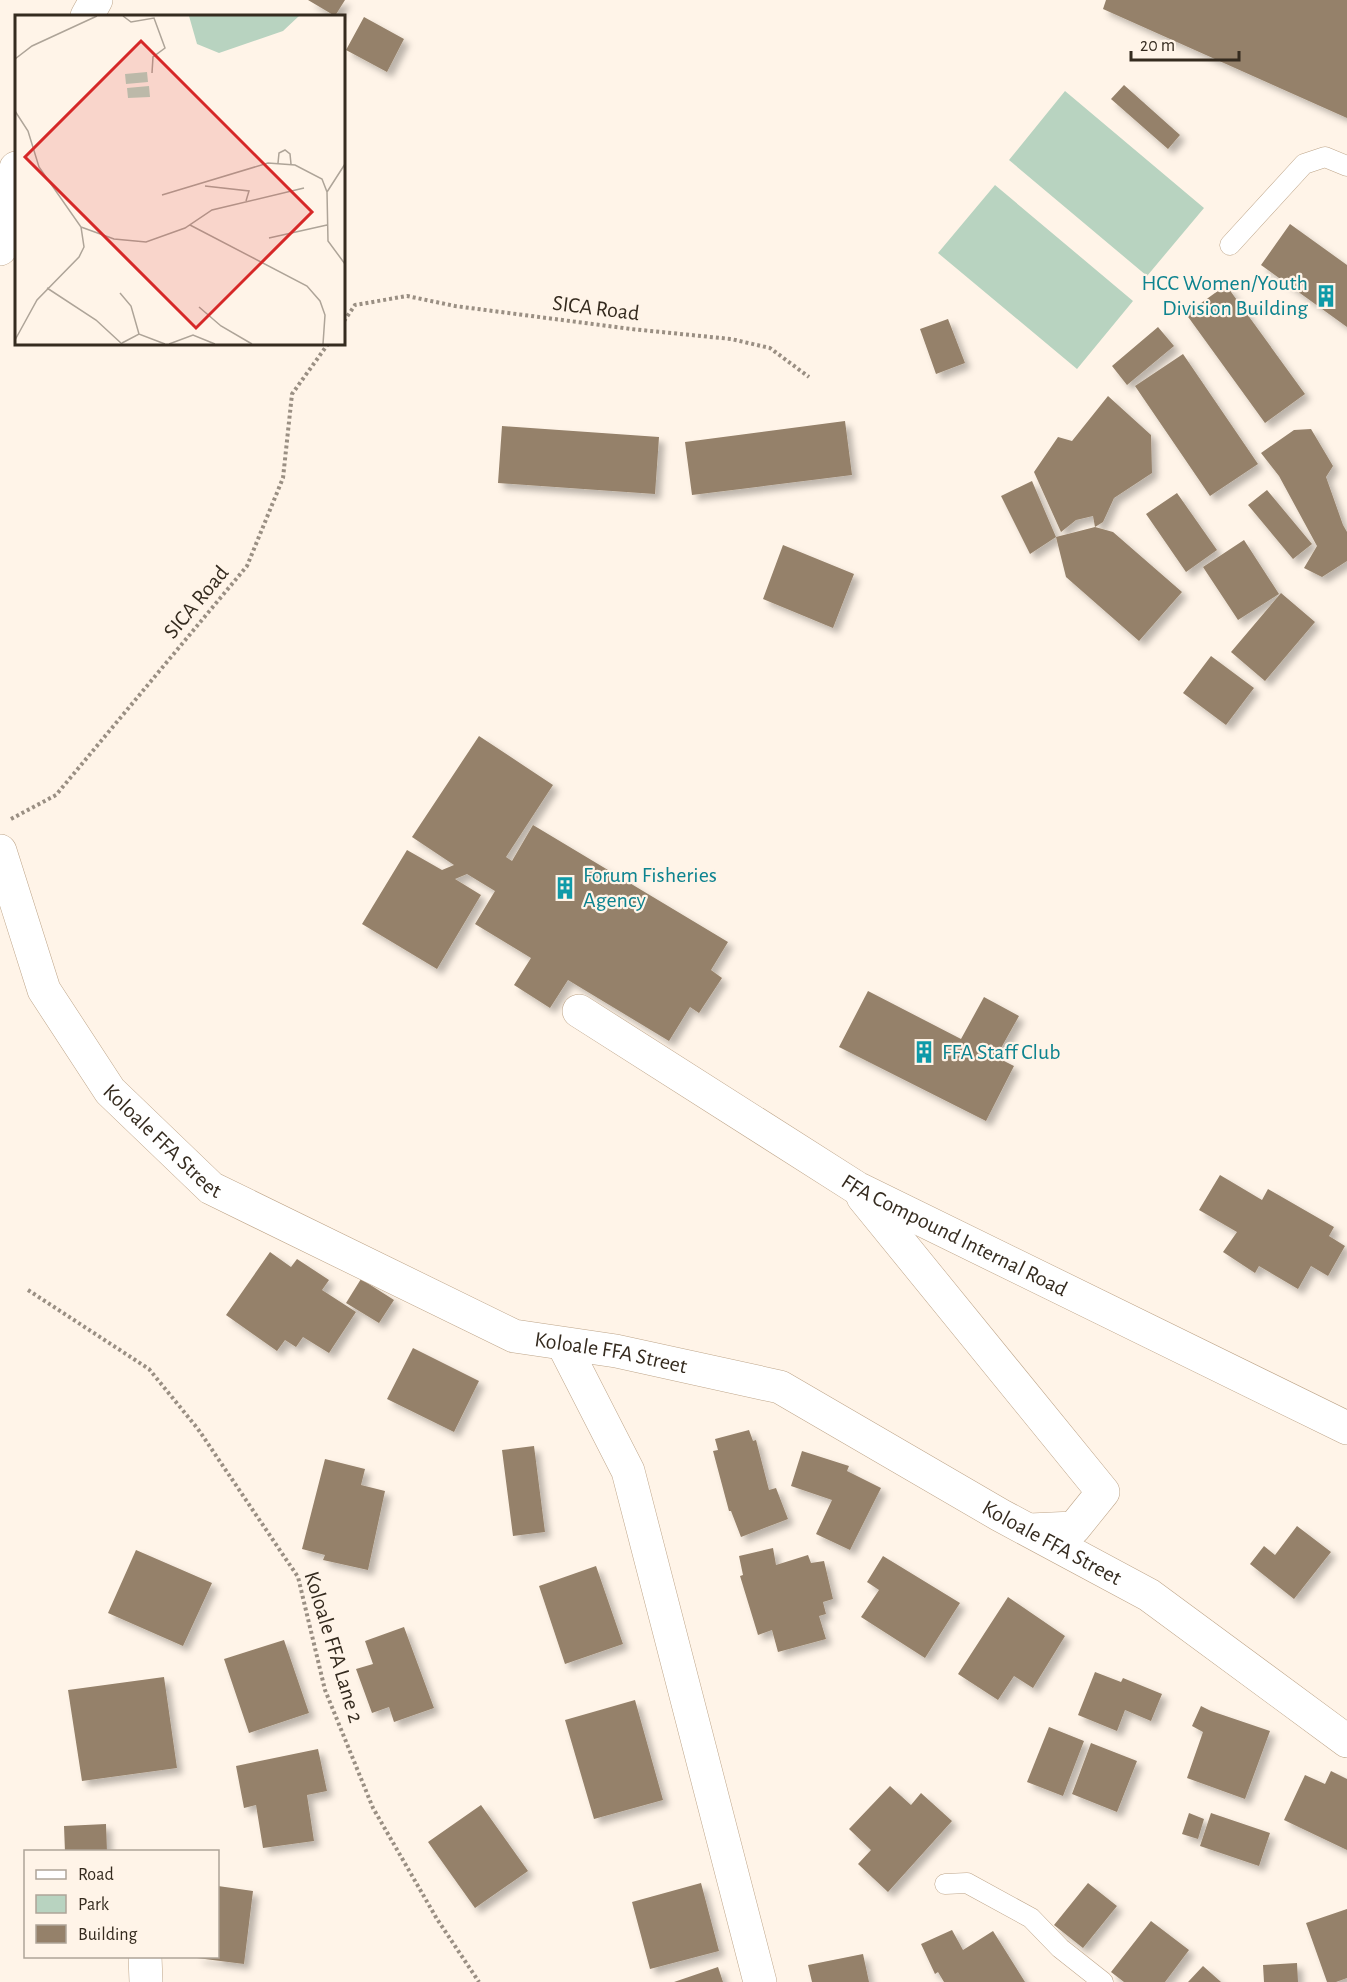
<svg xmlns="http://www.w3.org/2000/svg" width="1347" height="1982" viewBox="0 0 1347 1982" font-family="'Alegreya Sans',sans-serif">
  <defs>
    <filter id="shadow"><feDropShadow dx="5.5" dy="5.5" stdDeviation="3" flood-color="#0004"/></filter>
  </defs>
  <rect width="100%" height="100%" fill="#fff4e8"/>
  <!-- green -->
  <path fill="#b8d3c0" d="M1065,91L1204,208L1147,276L1009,160Z
    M995,185L1133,301L1077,369L938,253Z"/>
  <!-- building -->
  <path fill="#95816a" filter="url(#shadow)" d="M308,0H345L335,16Z
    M1106,0H1347V118L1103,9Z
    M364,17L404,39L387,72L346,50Z
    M1124,85L1180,135L1168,149L1111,99Z
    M1290,224L1347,265V327L1261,265Z
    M1226,285L1305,394L1265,423L1186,314Z
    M948,319L965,363L936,374L920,329Z
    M1158,327L1174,346L1127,385L1112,366Z
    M1183,354L1258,464L1210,496L1135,386Z
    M1108,396L1151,435L1152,473L1114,498L1103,522L1095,527L1093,516L1076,520L1061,532L1034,472L1058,437L1072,441Z
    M845,421L852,475L692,495L685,442Z
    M502,426L659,437L655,494L498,483Z
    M1311,429L1333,466L1326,477L1343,525L1347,532V561L1322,577L1304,568L1317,546L1279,476L1261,453L1294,430Z
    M1032,481L1056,537L1095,527L1113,532L1182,592L1139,641L1066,577L1056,537L1030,554L1001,496Z
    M1267,490L1312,544L1293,559L1248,505Z
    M1177,493L1217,550L1186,572L1146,514Z
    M1244,540L1279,594L1238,620L1203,567Z
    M783,545L854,574L833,628L763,599Z
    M1281,593L1315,622L1265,681L1231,652Z
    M1211,656L1254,688L1226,725L1183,693Z
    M479,736L553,785L506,857L512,861L533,825L728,942L711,970L722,978L699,1013L690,1007L669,1041L568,980L550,1008L514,985L531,958L475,924L495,891L467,874L455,879L481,895L437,969L362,924L407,850L442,870L454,865L412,837Z
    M868,991L961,1039L984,997L1019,1016L996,1057L1014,1066L986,1121L839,1047Z
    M1220,1175L1262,1200L1268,1189L1334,1227L1329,1236L1345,1246L1328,1276L1311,1266L1298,1289L1259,1266L1255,1273L1223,1252L1237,1232L1199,1210Z
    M270,1252L291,1267L297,1259L329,1280L322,1290L356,1312L329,1353L303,1337L296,1347L285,1340L277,1351L226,1315Z
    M361,1279L394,1300L379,1323L346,1303Z
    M413,1348L479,1381L454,1432L387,1399Z
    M749,1430L753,1441L756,1440L769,1490L776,1488L788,1519L741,1537L731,1511H729L713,1451L718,1450L715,1439Z
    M534,1446L545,1532L513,1536L502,1450Z
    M802,1451L849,1466L847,1471L881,1488L850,1550L816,1534L832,1500L791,1486Z
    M325,1459L365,1469L361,1485L385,1491L368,1570L323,1560L325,1555L302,1549Z
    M1297,1526L1331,1552L1294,1599L1250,1564L1264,1546L1275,1555Z
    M773,1548L776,1565L808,1555L811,1563L824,1561L833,1599L823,1602L826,1614L819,1616L826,1639L778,1652L772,1630L758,1635L740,1576L743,1575L739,1556Z
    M136,1550L212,1583L183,1646L108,1613Z
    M883,1556L960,1603L925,1658L861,1617L879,1590L867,1582Z
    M596,1566L623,1644L565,1664L539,1586Z
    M1008,1597L1065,1636L1033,1688L1014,1676L998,1700L958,1674Z
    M404,1627L434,1708L394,1722L389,1707L372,1713L356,1669L373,1664L365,1641Z
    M284,1640L309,1713L249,1733L224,1659Z
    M1095,1672L1121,1682L1123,1678L1162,1694L1151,1721L1125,1710L1117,1731L1078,1715Z
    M164,1677L177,1768L82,1781L68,1690Z
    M635,1700L663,1800L594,1819L565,1720Z
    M1201,1706L1211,1711L1270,1731L1245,1799L1187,1778L1203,1732L1192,1726Z
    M1049,1727L1084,1741L1063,1796L1027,1782Z
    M1091,1743L1137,1761L1117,1812L1072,1794Z
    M318,1749L327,1791L307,1795L314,1841L263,1848L256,1805L244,1808L236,1766Z
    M1331,1771L1347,1779V1850L1284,1820L1305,1775L1325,1784Z
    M890,1786L911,1805L921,1793L952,1821L888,1892L858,1864L871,1850L849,1829Z
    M481,1805L528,1871L475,1908L428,1842Z
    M1189,1813L1204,1819L1198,1839L1182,1834Z
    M1211,1813L1270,1833L1259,1866L1200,1846Z
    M106,1824L107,1852H65L64,1826Z
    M701,1883L719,1951L650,1969L632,1902Z
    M1088,1883L1117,1906L1083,1948L1054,1925Z
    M218,1886L253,1891L244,1964L197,1958V1956H218Z
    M1347,1909V1978L1336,1982H1327L1306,1923Z
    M1151,1921L1189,1950L1165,1982H1124L1111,1972Z
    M952,1930L963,1950L993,1931L1025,1982H944L938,1972L935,1974L921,1944Z
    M863,1954L869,1982H812L808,1965Z
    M1297,1963L1298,1982H1264L1263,1965Z
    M1203,1966L1221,1982H1188Z
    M718,1967L723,1982H674Z"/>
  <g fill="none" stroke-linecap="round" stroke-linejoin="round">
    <!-- lane casing -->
    <g stroke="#bea589" stroke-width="21">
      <path id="lane" d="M1230,245L1304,164L1325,157L1347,166
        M945,1884L967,1883L1031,1918L1060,1948L1103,1982"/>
    </g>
    <!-- street casing -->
    <g stroke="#bea589" stroke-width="34">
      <g id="street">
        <path d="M87,16L96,0"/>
        <path d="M0,249L16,168"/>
        <path id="s1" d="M0,851L44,990L110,1091L211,1188L514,1336L616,1351L780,1387L1000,1515L1149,1595L1347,1741"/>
        <path id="s2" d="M579,1011L857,1188L1347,1428"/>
        <path d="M863,1197L1103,1492L1074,1528L1030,1530"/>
        <path d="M563,1344L628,1471L760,1982"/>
        <path d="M145,1956L146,1982"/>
      </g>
    </g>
    <!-- path -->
    <path stroke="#9a8f83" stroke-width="4" stroke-dasharray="3 3" stroke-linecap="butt" d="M344,321L355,305L407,296L455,306L631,329L731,339L770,348L809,377
      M11,819L56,795L247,566L283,478L292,394L328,344
      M28,1290L149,1369L198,1429L298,1577L325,1690L373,1808L437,1919L479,1982"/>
    <!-- lane -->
    <use href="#lane" stroke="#fff" stroke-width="20"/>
    <!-- street -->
    <use href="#street" stroke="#fff" stroke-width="33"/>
  </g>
  <!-- icons -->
  <defs>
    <g id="building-bare" transform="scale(1.8)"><path d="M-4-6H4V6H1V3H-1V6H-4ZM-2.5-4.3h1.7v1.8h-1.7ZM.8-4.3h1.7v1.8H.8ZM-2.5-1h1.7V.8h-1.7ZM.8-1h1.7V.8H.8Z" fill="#0f9aa8" stroke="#fff4e8" stroke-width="2.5" paint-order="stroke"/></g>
  </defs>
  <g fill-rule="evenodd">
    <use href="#building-bare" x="1326" y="296"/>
    <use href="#building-bare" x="565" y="888"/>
    <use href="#building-bare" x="924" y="1052"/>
  </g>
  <g text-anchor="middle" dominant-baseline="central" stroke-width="4.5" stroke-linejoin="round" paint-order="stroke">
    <!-- culture labels -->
    <g font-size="22" fill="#0d838f" stroke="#fff4e8" text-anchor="start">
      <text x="1308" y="283" text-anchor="end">HCC Women/Youth<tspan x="1308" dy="25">Division Building</tspan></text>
      <text x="583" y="875">Forum Fisheries<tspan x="583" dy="25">Agency</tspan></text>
      <text x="942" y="1052">FFA Staff Club</text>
    </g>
    <!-- street labels -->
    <g font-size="22" fill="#352b1f" stroke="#fff4e8">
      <text transform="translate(596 308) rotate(7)">SICA Road</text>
      <text transform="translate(196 602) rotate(-50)">SICA Road</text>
      <text stroke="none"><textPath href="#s1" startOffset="339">Koloale FFA Street</textPath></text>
      <text stroke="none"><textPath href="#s2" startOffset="438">FFA Compound Internal Road</textPath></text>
      <text stroke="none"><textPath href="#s1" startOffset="842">Koloale FFA Street</textPath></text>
      <text stroke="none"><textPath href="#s1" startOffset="1328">Koloale FFA Street</textPath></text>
      <text transform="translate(334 1647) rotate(73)">Koloale FFA Lane 2</text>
    </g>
  </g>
  <!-- overview -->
  <g transform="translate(15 15)">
    <rect width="330" height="330" fill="#fff4e8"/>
    <path d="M174,1H284L268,16L204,38L182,29ZM132,57L133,67L111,69L110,59ZM134,71L135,82L113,83L112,73Z" fill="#b8d3c0"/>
    <path fill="none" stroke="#aea498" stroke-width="1.5" d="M108,1L116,7L139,3L150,33L138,42L137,58M0,44L17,31L82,1M0,96L13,116L24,152L66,212L69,232L64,242L22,285L0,325M263,148L264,138L270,135L275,139L276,149M190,171L234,176L231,186M312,177L330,149M147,180L253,148L280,150L307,164L312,177L313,226L330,249M175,210L292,271L305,286L310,300L308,329M66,212L99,224L131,227L170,213L197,195L289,173M254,223L312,210M32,273L81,305L107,329M105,278L116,291L124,319M184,292L206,311L237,329M107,328L124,319L150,329M154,329L178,320L200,329"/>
    <path fill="#d62828" fill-opacity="0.15" stroke="#d62828" stroke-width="3" d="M126,26L297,197L181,313L10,142Z"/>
    <rect width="330" height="330" fill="none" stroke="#352b1f" stroke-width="3"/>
  </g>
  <!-- legend -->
  <rect x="24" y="1850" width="195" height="108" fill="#fff4e8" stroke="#aea498" stroke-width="1.5"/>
  <rect x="36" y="1870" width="30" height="9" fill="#ffffff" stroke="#aea498" stroke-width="1.5"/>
  <text x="78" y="1880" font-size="18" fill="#352b1f">Road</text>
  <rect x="36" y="1895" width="30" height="18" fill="#b8d3c0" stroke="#aea498" stroke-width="1.5"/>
  <text x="78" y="1910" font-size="18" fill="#352b1f">Park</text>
  <rect x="36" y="1925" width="30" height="18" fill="#95816a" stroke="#aea498" stroke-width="1.5"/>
  <text x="78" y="1940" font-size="18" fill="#352b1f">Building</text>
  <!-- scale -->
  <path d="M1131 51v9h108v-9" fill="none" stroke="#352b1f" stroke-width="3"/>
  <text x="1140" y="51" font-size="18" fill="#352b1f" stroke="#fff4e8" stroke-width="4.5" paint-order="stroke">20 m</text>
</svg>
